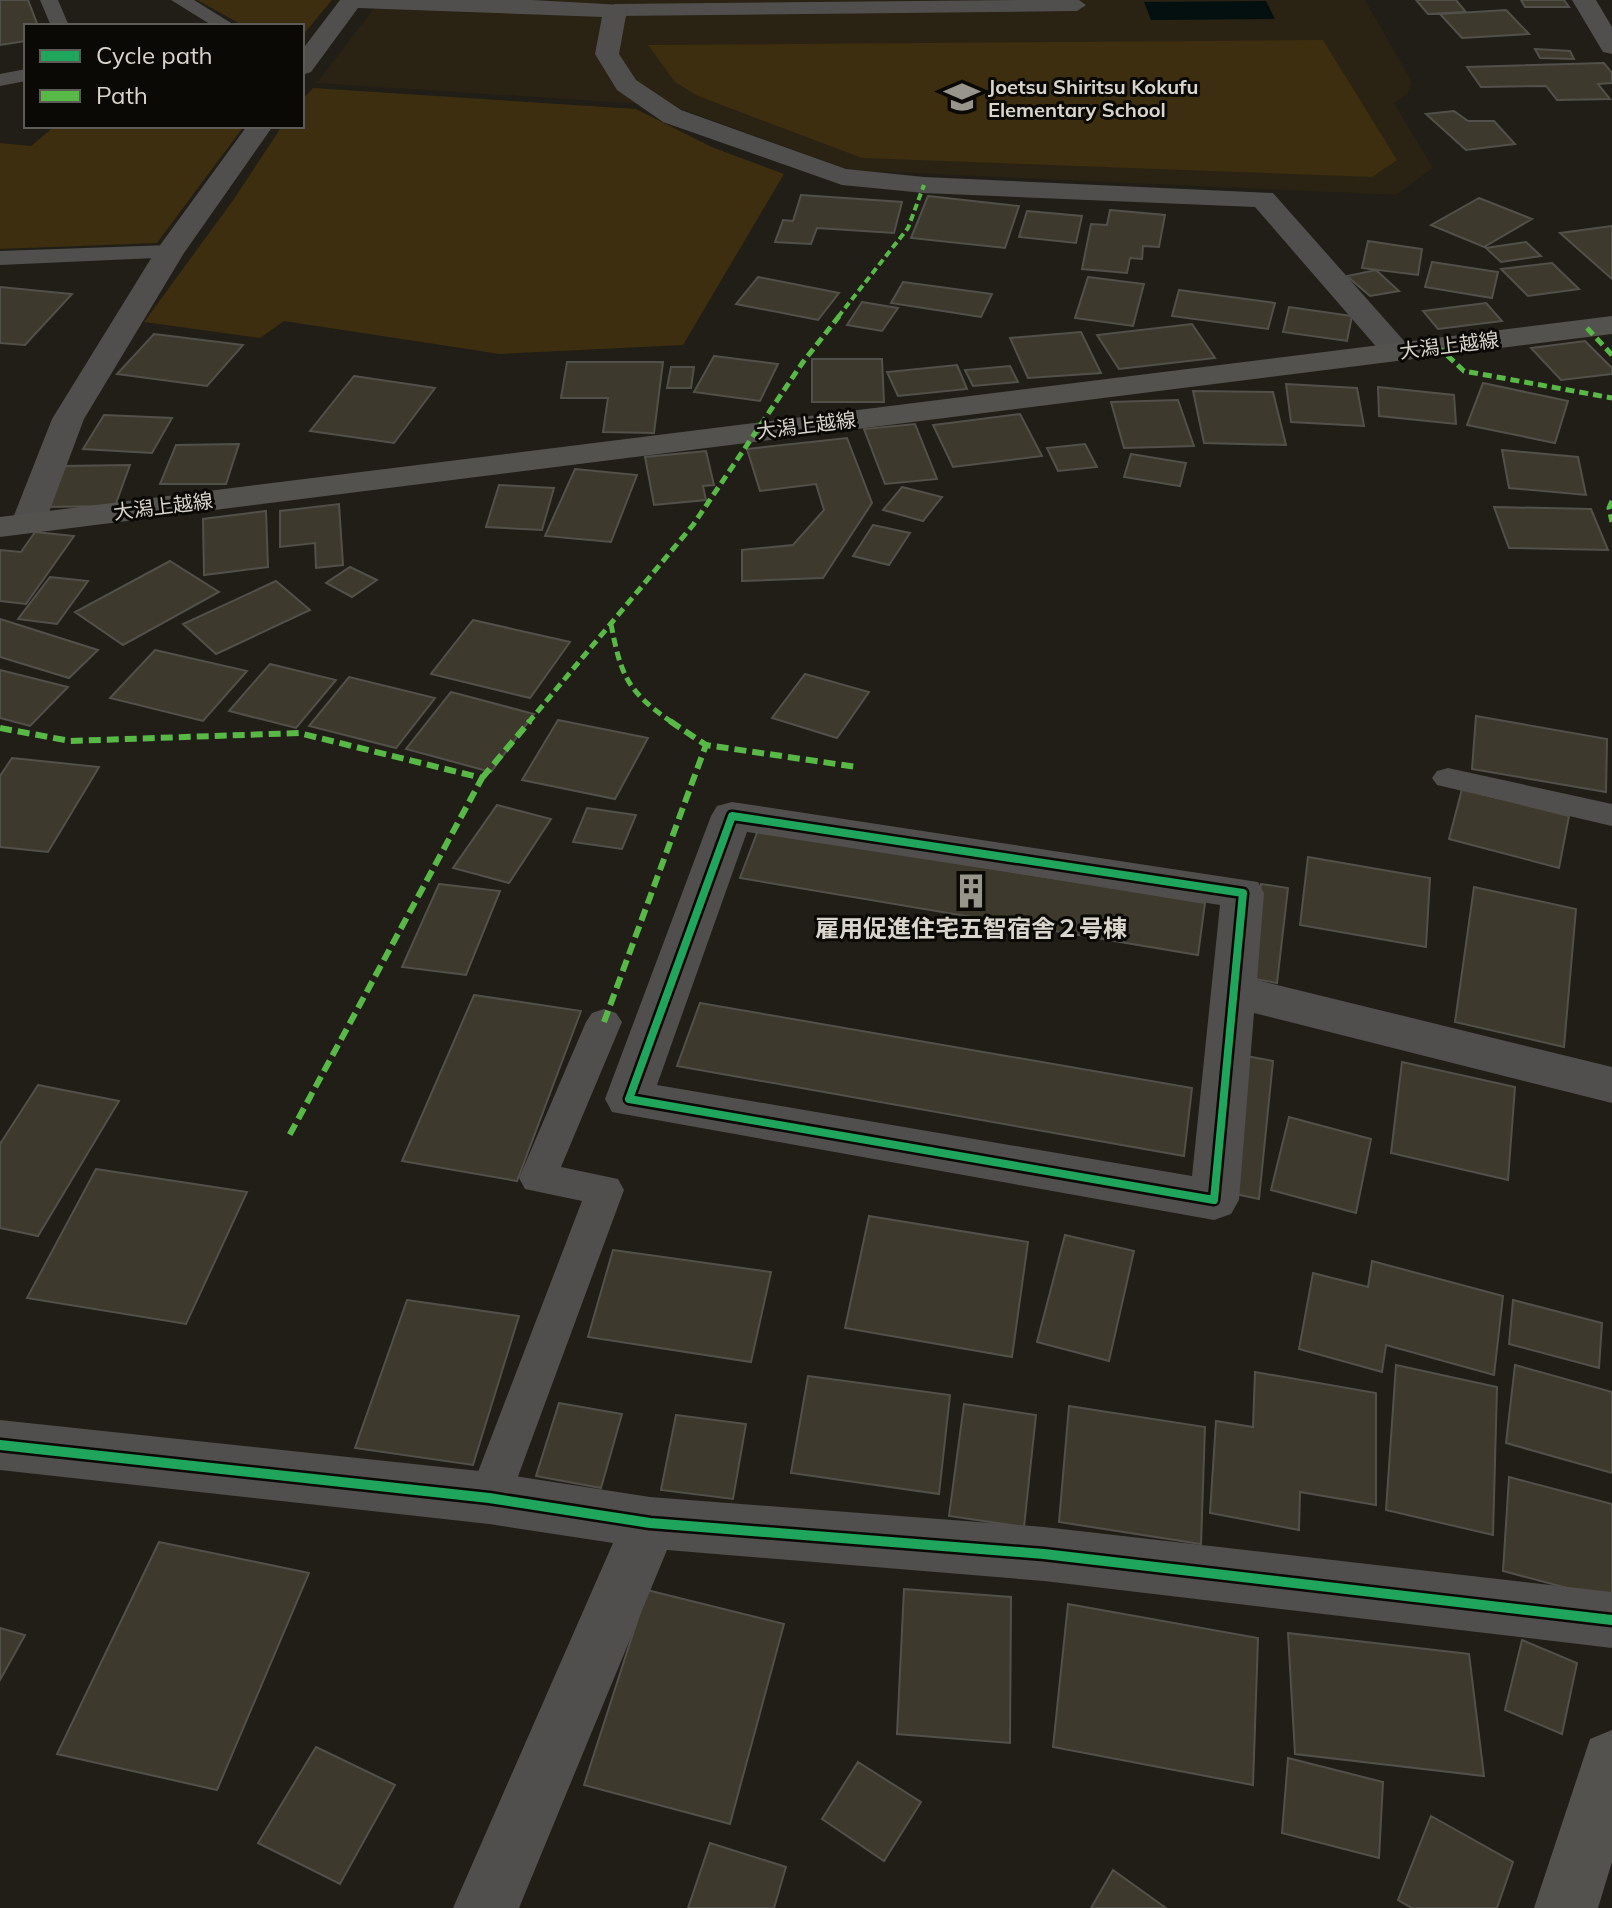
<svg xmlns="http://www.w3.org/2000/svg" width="1612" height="1908" viewBox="0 0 1612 1908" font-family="Mulish,'Noto Sans JP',sans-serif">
  <rect width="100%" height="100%" fill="#201e17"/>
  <!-- built -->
  <path fill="#2a2213" d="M380,0H1365L1412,82L1407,95L1394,103L1433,168L1396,195L849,170L673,106L317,83Z"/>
  <!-- green -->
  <path fill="#3d2e0f" d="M197,0H332L302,36V26H244Z
    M1323,40L1397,160L1372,177L862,158L698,96L675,82L648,45Z
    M313,88L636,109L714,148L784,174L683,345L500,354L284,321L260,338L144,322L234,199L282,126H302V100Z
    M55,126H244L157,243L0,249V143L31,146Z"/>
  <!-- water -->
  <path fill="#040f0f" d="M1266,1L1275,19L1151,20L1144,2Z"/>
  <!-- building -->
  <path fill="#3e392d" stroke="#52504a" stroke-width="2" d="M0,0H28L38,26H26V41L0,45Z
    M1416,0H1456L1466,12L1428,14Z
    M1521,0H1564L1569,7H1525Z
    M1506,10L1529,34L1462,38L1440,14Z
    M1535,49L1570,51L1574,59L1540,58Z
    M1604,63L1612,73V83L1598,84L1610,99L1557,100L1546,86L1481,87L1467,67Z
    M1454,111L1468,121H1494L1515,144L1466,150L1426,114Z
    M801,195L902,202L894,233L817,228L811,244L775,242L783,220L793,221Z
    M928,196L1019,206L1005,248L911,238Z
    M1479,198L1532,219L1484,247L1431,225Z
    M1110,210L1165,215L1159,247L1143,246L1142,259L1130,258L1127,273L1082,269L1091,224L1107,225Z
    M1027,211L1082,216L1076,243L1019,237Z
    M1612,226V279L1560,233Z
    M1368,241L1422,249L1418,275L1362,268Z
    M1526,242L1541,256L1501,262L1486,248Z
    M1432,262L1498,272L1492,298L1425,287Z
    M1552,263L1579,289L1528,296L1501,269Z
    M1376,270L1399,291L1370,296L1347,276Z
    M758,277L839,293L818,320L736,304Z
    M1088,277L1144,284L1133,326L1075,318Z
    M903,282L992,294L981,317L891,303Z
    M0,287L72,294L25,345L0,343Z
    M1179,290L1275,303L1268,329L1172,316Z
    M862,302L898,308L882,331L847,325Z
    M1486,303L1502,321L1438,329L1423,311Z
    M1289,307L1352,316L1347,341L1283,332Z
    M1192,324L1215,358L1119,369L1097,335Z
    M1081,332L1101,373L1028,378L1010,338Z
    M154,334L243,345L207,386L117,374Z
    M1585,341L1612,368V374L1561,380L1531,348Z
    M714,356L778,364L760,401L694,392Z
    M812,359H882L884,402H812Z
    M567,362H663L654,433L603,432L608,398H561Z
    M957,365L967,389L898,396L887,372Z
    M1010,366L1018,382L973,386L965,370Z
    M671,367H694L691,388H667Z
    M354,376L435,388L394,443L310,431Z
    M1483,383L1568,401L1555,443L1467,425Z
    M1286,384L1357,388L1364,426L1291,422Z
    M1378,387L1454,395L1456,424L1379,416Z
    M1193,391L1273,392L1286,445L1204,443Z
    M1178,400L1194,446L1124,448L1111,402Z
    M1020,414L1042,456L953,467L933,425Z
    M104,415L172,418L152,453L83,449Z
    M915,424L937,479L885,484L864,429Z
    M847,438L872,503L823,578L742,581V550L793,545L824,510L816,484L760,491L747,449Z
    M239,444L226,484H160L176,445Z
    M1085,444L1097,467L1058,471L1047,448Z
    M1502,450L1578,457L1586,495L1509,488Z
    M706,451L714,485L703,486L706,500L654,505L645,457Z
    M1131,454L1186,463L1180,486L1124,477Z
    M130,465L115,506L42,507L59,466Z
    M575,469L637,475L611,542L545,536Z
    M499,485L554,488L542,530L486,527Z
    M902,487L942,497L923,521L883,510Z
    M339,504L343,565L316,568L315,543L280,547V511Z
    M1494,507L1591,509L1608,550L1509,548Z
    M266,511L268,567L204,575L203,519Z
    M873,525L910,533L889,565L853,556Z
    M35,532L74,536L26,604L0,601V550L21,552Z
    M170,561L219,592L123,645L75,612Z
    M350,567L377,580L352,597L326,583Z
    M50,577L88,581L57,624L18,619Z
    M276,581L310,610L216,654L183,624Z
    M0,619L98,650L69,678L0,657Z
    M473,620L570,642L530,698L431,674Z
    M155,650L247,671L203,721L110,698Z
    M270,664L336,680L296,728L229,711Z
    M0,670L68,687L30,726L0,718Z
    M805,674L869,692L837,738L772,718Z
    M349,677L435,698L396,748L309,726Z
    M451,692L534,714L491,772L406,749Z
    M1476,716L1607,739L1606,792L1472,769Z
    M558,720L648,738L615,799L522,780Z
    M12,758L99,767L48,852L0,847V776Z
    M1462,789L1569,816L1559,868L1449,839Z
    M497,805L551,819L509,883L453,868Z
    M587,808L636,815L622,849L573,842Z
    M758,830L1205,903L1198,955L740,878Z
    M1308,857L1430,878L1426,947L1300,925Z
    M439,884L500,891L466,975L402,967Z
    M1261,884L1288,888L1277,983L1249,978Z
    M1474,887L1576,909L1564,1047L1455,1022Z
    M474,995L581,1011L517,1181L402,1161Z
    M700,1003L1192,1088L1184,1156L677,1066Z
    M1246,1056L1273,1061L1259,1199L1230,1193Z
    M1402,1062L1515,1087L1508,1180L1391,1153Z
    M38,1085L119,1101L38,1236L0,1228V1144Z
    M1289,1117L1371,1139L1356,1213L1271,1190Z
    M96,1169L247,1192L186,1324L27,1298Z
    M869,1216L1028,1242L1012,1357L845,1328Z
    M1065,1235L1134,1251L1109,1361L1037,1342Z
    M613,1250L771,1272L751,1362L588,1337Z
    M1372,1261L1503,1296L1494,1375L1386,1345L1382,1372L1299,1349L1313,1273L1368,1287Z
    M407,1300L519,1316L473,1465L355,1448Z
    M1513,1300L1602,1323L1599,1368L1509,1344Z
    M1396,1365L1497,1387L1493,1535L1386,1510Z
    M1515,1365L1612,1392V1473L1506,1443Z
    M1255,1372L1376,1393V1505L1300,1492L1299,1530L1210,1513L1216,1421L1253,1427Z
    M808,1376L950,1395L939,1494L791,1473Z
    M559,1403L622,1414L601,1488L536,1476Z
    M964,1404L1036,1415L1024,1527L949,1516Z
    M1069,1406L1205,1427L1201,1544L1059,1522Z
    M676,1415L746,1424L733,1499L661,1490Z
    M1509,1477L1612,1504V1600L1503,1571Z
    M159,1542L309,1573L217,1790L57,1754Z
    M904,1589L1011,1597L1010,1743L897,1734Z
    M647,1590L784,1624L730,1824L584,1785Z
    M1068,1604L1258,1638L1253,1785L1053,1747Z
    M0,1628L25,1635L0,1680Z
    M1288,1633L1469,1654L1484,1776L1295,1754Z
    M1522,1640L1577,1663L1562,1734L1505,1710Z
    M316,1747L395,1785L340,1884L258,1843Z
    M1288,1758L1383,1782L1379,1858L1282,1833Z
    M858,1762L921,1802L884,1861L822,1819Z
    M1431,1816L1513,1862L1497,1908H1412L1398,1900Z
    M710,1843L786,1867L774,1908H688Z
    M1113,1870L1166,1908H1091Z"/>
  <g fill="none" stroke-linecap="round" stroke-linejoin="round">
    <!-- service -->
    <path fill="#504f4d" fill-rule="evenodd" d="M40,0H58L69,26H51Z
      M171,0H194L236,26H213Z
      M1028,0H1079L1086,5L1077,11L615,16L606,10L615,4Z
      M26,69V81L0,86V74Z
      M170,245L178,247L181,252L178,257L0,265V251Z
      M1448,768L1612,804V826L1437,785L1432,778L1437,771Z
      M604,1009L616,1013L622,1022L561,1167L618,1179L624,1190L510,1498L504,1512L489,1518L474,1512L468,1498L582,1201L525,1189L519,1178L586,1022L592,1013Z"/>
    <!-- minor -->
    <path fill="#504f4d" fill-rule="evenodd" d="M340,0H532L623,5L627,10L619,54L636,80L681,110L846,169L924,177L1273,193L1413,351L1408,358H1386L1255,207L924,193L842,185L663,122L617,90L595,54L602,17L358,8L311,72L302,75V50Z
      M1572,0H1596L1612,27V54L1603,52Z
      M247,126H273L184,253L84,419L45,523L40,530L28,533L16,530L11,523L52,419L155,252Z
      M732,802L1258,882L1264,893L1257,980L1612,1067V1103L1254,1013L1239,1200L1231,1214L1214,1220L612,1112L605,1099L711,816L717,806ZM747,832L1220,905L1192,1176L657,1085Z
      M0,1420L489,1472L650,1497L1044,1527L1612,1592V1648L1044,1581L667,1550L519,1908H453L613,1543L489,1524L0,1470Z"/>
    <!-- secondary -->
    <path fill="#53524e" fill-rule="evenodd" d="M1612,316V334L0,537V517Z
      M1612,1730V1862L1598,1908H1534L1590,1739Z"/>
    <!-- quiet-far2 -->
    <path stroke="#58b947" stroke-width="4" stroke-dasharray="7 4" stroke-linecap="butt" d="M838,317L908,228L924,185"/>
    <!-- quiet-far1 -->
    <path stroke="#58b947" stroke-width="5" stroke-dasharray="9 5" stroke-linecap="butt" d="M1587,328L1612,355
      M1437,346L1464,371L1612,398
      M1612,501L1609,508L1612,522
      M611,624C621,677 628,692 673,723
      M528,723L693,525L803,362L840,315"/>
    <!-- quiet -->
    <path stroke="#58b947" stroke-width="6" stroke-dasharray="12 6" stroke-linecap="butt" d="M670,721L706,745L857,767
      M0,728L70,741L299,733L482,778L289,1136
      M482,778L530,721
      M604,1022L706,745"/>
    <!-- cycleway-far1 casing -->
    <g stroke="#0b0905" stroke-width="13">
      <path id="cycleway-far1" d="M732,816L1243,893L1214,1200L629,1099Z"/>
    </g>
    <!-- cycleway casing -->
    <g stroke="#0b0905" stroke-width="15">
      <path id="cycleway" d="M0,1445L489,1498L650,1523L1044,1554L1612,1620"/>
    </g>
    <!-- cycleway-far1 -->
    <use href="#cycleway-far1" stroke="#20a55d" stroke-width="8"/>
    <!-- cycleway -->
    <use href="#cycleway" stroke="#20a55d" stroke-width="10"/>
  </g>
  <!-- icons -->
  <defs>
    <g id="school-bare" transform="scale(2.76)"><path d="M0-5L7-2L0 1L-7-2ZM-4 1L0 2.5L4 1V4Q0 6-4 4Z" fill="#98958d" stroke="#0b0905" stroke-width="2.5" paint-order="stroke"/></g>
    <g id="building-bare" transform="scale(2.76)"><path d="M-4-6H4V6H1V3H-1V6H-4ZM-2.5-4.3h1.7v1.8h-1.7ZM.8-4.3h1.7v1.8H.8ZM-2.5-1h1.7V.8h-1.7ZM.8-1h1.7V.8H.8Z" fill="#98958d" stroke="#0b0905" stroke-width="2.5" paint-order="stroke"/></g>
  </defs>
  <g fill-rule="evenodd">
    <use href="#school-bare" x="962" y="97"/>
    <use href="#building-bare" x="971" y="891"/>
  </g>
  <g text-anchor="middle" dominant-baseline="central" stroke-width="6" stroke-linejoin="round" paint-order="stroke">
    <!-- far-poi labels -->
    <g font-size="20" font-weight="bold" fill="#d9d5cd" stroke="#0b0905" text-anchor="start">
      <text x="988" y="86">Joetsu Shiritsu Kokufu<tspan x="988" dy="23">Elementary School</tspan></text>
    </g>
    <!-- far-street labels -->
    <g font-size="20" fill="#d9d5cd" stroke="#0b0905">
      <text transform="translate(1449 345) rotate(-7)">大潟上越線</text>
      <text transform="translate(806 425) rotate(-7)">大潟上越線</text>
      <text transform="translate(163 506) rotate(-7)">大潟上越線</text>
    </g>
    <!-- poi labels -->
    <g font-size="24" font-weight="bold" fill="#d9d5cd" stroke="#0b0905">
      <text x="971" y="928">雇用促進住宅五智宿舎２号棟</text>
    </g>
  </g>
  <!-- legend -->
  <rect x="24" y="24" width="280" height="104" fill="#0b0905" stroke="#5d5b55" stroke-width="2"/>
  <rect x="40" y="50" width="40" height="12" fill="#20a55d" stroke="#5d5b55" stroke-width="2"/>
  <text x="96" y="64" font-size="24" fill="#d9d5cd">Cycle path</text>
  <rect x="40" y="90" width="40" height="12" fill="#58b947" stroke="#5d5b55" stroke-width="2"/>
  <text x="96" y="104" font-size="24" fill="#d9d5cd">Path</text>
</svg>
